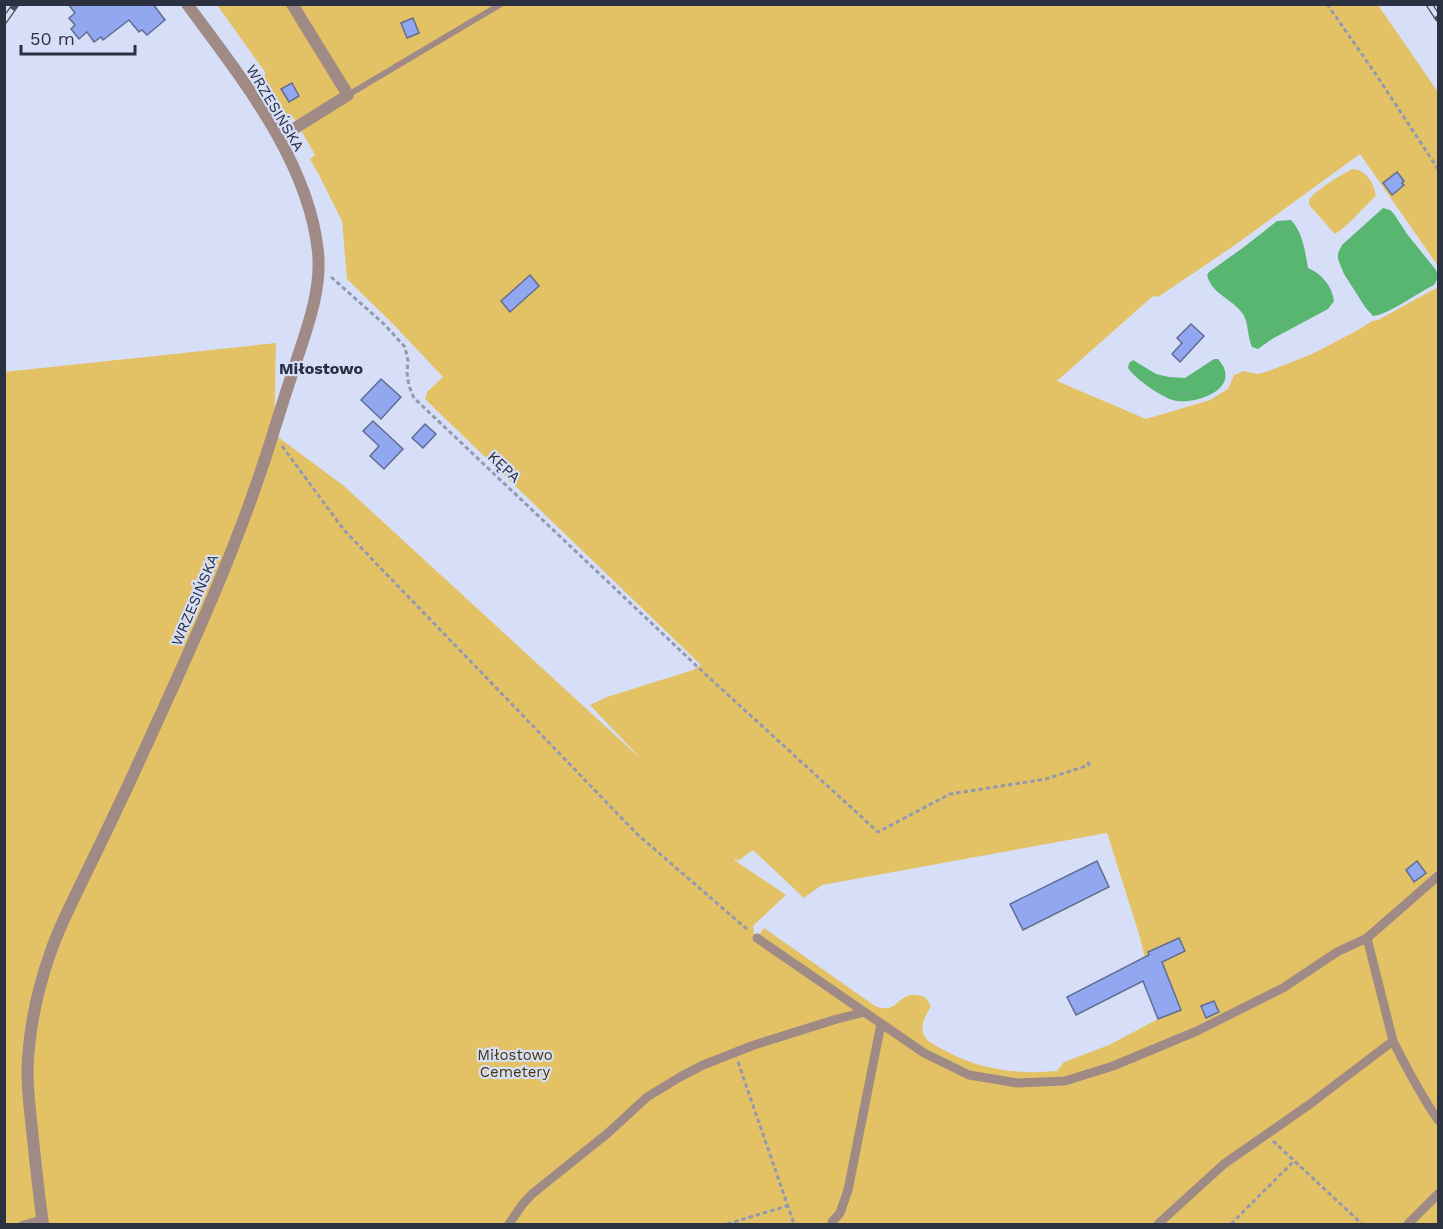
<svg xmlns="http://www.w3.org/2000/svg" width="1443" height="1229" viewBox="0 0 1443 1229" font-family="'Work Sans',sans-serif">
  <rect width="100%" height="100%" fill="#d7dff8"/>
  <!-- green -->
  <path fill="#e3c266" fill-rule="evenodd" d="M217,5H1378L1438,92V266L1360,154L1235,245L1158,297L1153,296L1057,381L1146,419L1210,400L1228,389L1234,375L1244,371L1258,374L1269,371L1312,354L1360,329L1372,321L1378,320L1438,287V1224H5L4,372L276,343L274,434L344,486L641,759L590,705L607,697L693,670L701,665L425,399L428,391L443,377L393,324L347,279L342,221L319,175L310,159L315,155L294,118L287,122L264,87L265,72ZM1107,833L1139,934L1145,958L1168,978L1181,1010L1158,1019L1109,1045L1064,1062L1057,1071C1015,1075 977,1069 940,1048C933,1044 926,1041 923,1033C921,1023 926,1015 931,1006L925,997C921,996 915,994 911,995C896,998 896,1014 875,1006L764,928L755,940L753,926L786,895L737,862L732,856L738,861L753,850L804,898L822,885Z
    M1353,169C1366,170 1374,183 1376,196C1362,208 1351,224 1335,234L1310,206C1309,204 1309,202 1309,201C1310,193 1345,172 1353,169Z"/>
  <!-- water -->
  <path fill="#58b671" d="M1383,208L1390,210L1394,214L1407,234L1436,270L1438,278L1434,285C1419,292 1388,315 1373,316L1365,307L1344,274L1338,259V253L1342,245Z
    M1291,220C1303,233 1305,251 1308,268C1322,274 1332,286 1334,301L1328,309L1272,339L1258,349L1252,347C1247,336 1249,324 1243,314C1232,298 1212,295 1207,275L1209,272L1244,247L1277,221Z
    M1214,359H1218C1243,387 1200,404 1177,401C1165,400 1134,378 1128,368L1129,363L1133,360L1156,374L1169,377L1185,378Z"/>
  <!-- building -->
  <path fill="#91a7f0" stroke="#616c91" stroke-width="1.5" d="M68,4H153L165,20L147,35L142,30L139,32L129,20L103,40L101,37L94,42L87,32L79,39L71,29L75,25L69,18L75,13Z
    M413,18L419,33L407,38L401,23Z
    M292,83L299,96L289,102L281,89Z
    M1397,172L1404,181L1402,183L1404,185L1392,195L1383,183Z
    M530,275L539,286L510,312L501,301Z
    M1191,324L1204,336L1180,362L1172,354L1182,343L1177,338Z
    M381,379L401,397L381,419L361,400Z
    M373,421L403,449L384,469L370,456L379,446L363,431Z
    M425,424L436,434L423,448L412,438Z
    M1097,861L1109,887L1023,930L1010,904Z
    M1417,861L1426,873L1414,882L1406,870Z
    M1179,938L1185,951L1162,962L1181,1010L1158,1019L1143,981L1076,1015L1067,997L1149,955L1148,952Z
    M1214,1001L1219,1012L1206,1018L1201,1006Z"/>
  <g fill="none" stroke-linecap="round" stroke-linejoin="round">
    <!-- path -->
    <path stroke="#939ab0" stroke-width="3" stroke-dasharray="4.5 3" stroke-linecap="butt" d="M1327,4L1377,76L1438,169
      M331,277L384,324L405,347L408,361L407,373L409,386L414,398L703,672L878,832L950,794L1046,779L1089,765L1087,760
      M282,446L344,530L637,834L749,931
      M738,1062L794,1224
      M1273,1141L1362,1224
      M727,1224L787,1206
      M1231,1224L1294,1161"/>
    <!-- service -->
    <path stroke="#9f8a86" stroke-width="6" d="M348,95L501,4
      M22,1224L42,1218"/>
    <!-- pedestrian -->
    <path stroke="#9f8a86" stroke-width="9" d="M757,938L924,1053L969,1075L1017,1083L1065,1081L1113,1066L1197,1031L1283,988L1337,952L1367,938L1438,876
      M1393,1041C1407,1069 1421,1095 1438,1120
      M509,1224L522,1205L532,1194L608,1133L647,1097L680,1077L703,1065L754,1045L837,1019L865,1012
      M832,1224V1222L840,1213L848,1190L881,1024
      M1158,1224L1224,1164L1310,1104L1393,1041L1367,938
      M1408,1224L1438,1194"/>
    <!-- minor -->
    <path stroke="#9f8a86" stroke-width="12" d="M279,138L348,95L292,4
      M43,1224C39,1196 36,1168 33,1139C30,1109 25,1078 29,1047C32,1015 40,982 51,951C61,922 76,895 89,867C102,841 114,815 126,790C181,670 238,551 276,424C282,405 288,386 294,368C306,331 322,291 318,252C309,161 240,76 187,4"/>
    <!-- rail casing -->
    <g stroke="#494f60" stroke-width="7">
      <path id="rail" d="M1429,4L1438,18
        M4,21L16,4"/>
    </g>
    <!-- rail -->
    <use href="#rail" stroke="#d7dff8" stroke-width="4.5" stroke-dasharray="14" stroke-linecap="butt"/>
  </g>
  <g text-anchor="middle" dominant-baseline="central" stroke-width="4.5" stroke-linejoin="round" paint-order="stroke">
    <!-- street labels -->
    <g font-size="15" fill="#2b3141" stroke="#d7dff8">
      <text transform="translate(275 108) rotate(59)">WRZESIŃSKA</text>
      <text transform="translate(504 467) rotate(43)">KĘPA</text>
      <text transform="translate(195 600) rotate(-67)">WRZESIŃSKA</text>
    </g>
    <!-- park labels -->
    <g font-size="15" fill="#463705" stroke="#d7dff8">
      <text x="515" y="1055">Miłostowo<tspan x="515" dy="17">Cemetery</tspan></text>
    </g>
    <!-- neighbourhood labels -->
    <g font-size="16" font-weight="bold" fill="#2b3141" stroke="#d7dff8">
      <text x="321" y="368">Miłostowo</text>
    </g>
  </g>
  <!-- border -->
  <rect width="1443" height="1229" fill="none" stroke="#2b3141" stroke-width="12"/>
  <!-- scale -->
  <path d="M21 45v9h114v-9" fill="none" stroke="#2b3141" stroke-width="3"/>
  <text x="30" y="45" font-size="18" fill="#2b3141" stroke="#d7dff8" stroke-width="4.5" paint-order="stroke">50 m</text>
</svg>
